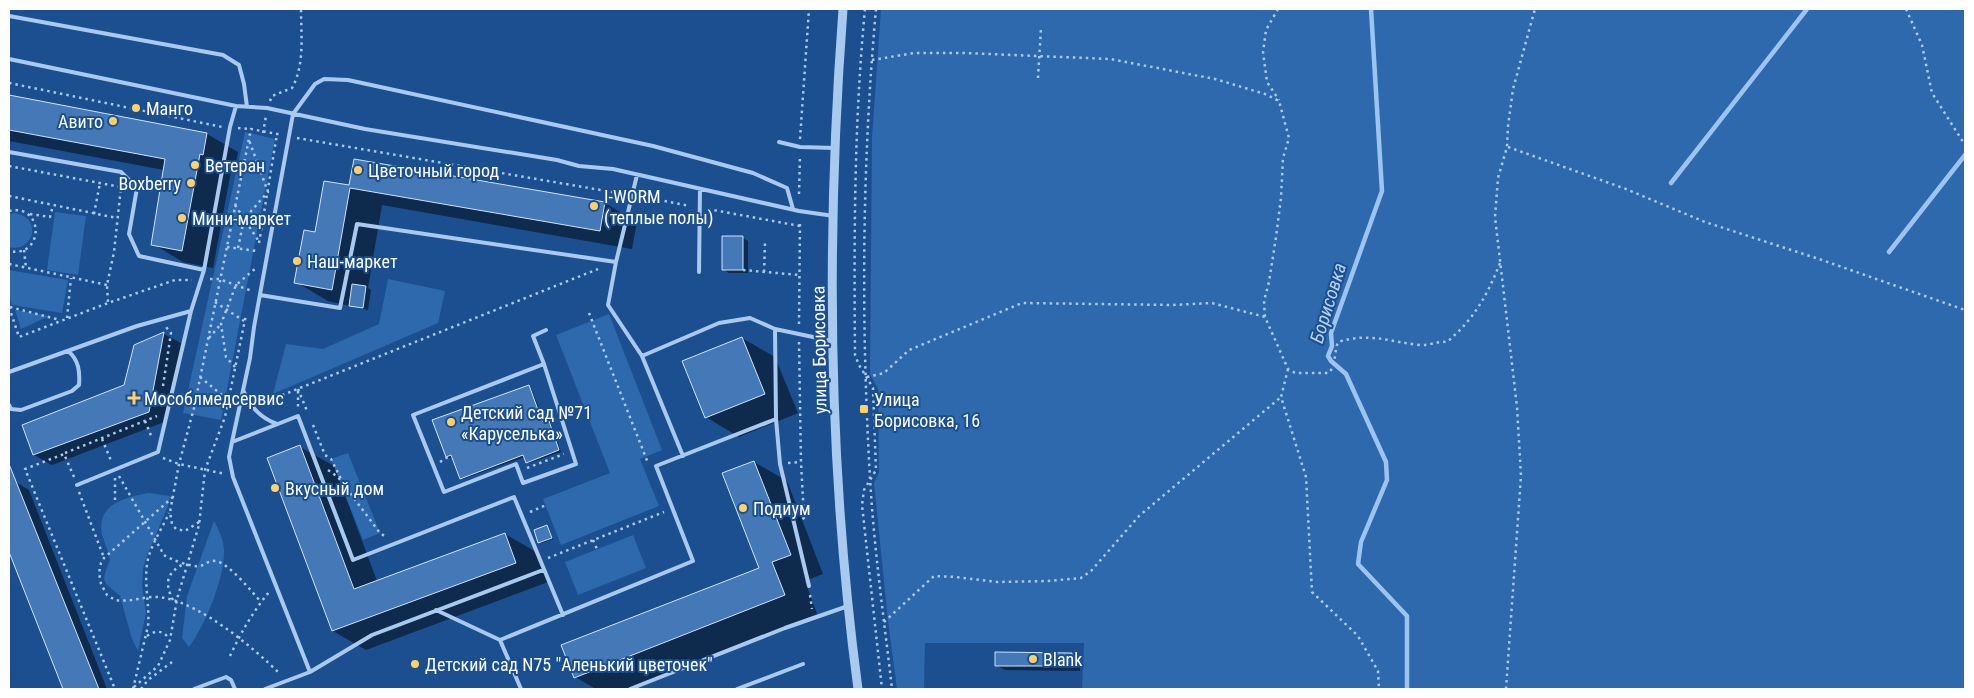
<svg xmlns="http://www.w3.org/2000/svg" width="1974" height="698" viewBox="0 0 1974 698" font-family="'Roboto Condensed',sans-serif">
  <rect width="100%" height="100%" fill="#1b4f8f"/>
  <!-- green -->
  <path fill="#2e69ad" d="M881,9H1965V689H1082L1084,643H925L924,689H897L888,621L874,483L879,472L878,389L870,374L872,138Z
    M245,132L275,139L221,420L183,413Z
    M55,212L86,216L78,275L47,270Z
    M15,213C27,215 33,222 32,234C28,245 20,250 9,247V214Z
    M9,270L68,280L62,313L12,305L9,295Z
    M388,279L445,291L438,323L273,394L286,344L323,349L379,324Z
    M15,310L49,316L21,329Z
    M609,314L662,450L640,459L659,506L561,545L543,499L610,473L556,335Z
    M348,453L380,533L363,540L331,459Z
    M149,493L170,496L168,506L146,558L143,569L142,586L146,613L138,651L132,639L120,596C103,581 100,584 110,560C109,551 104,543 102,534C96,504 126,497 149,493Z
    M214,521C219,530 223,539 224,550C225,577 205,626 189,647L182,638L187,596Z
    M633,535L646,568L578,595L565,562Z"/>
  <!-- shadow -->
  <path fill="#0007" d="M9,96L207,134L238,152L234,172L231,171L213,268L183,262L153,244L164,170L9,141Z
    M350,187L605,203L637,222L632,249L382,205L368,288L371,290L368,310L328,301L296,282L316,233Z
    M743,238L748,241V273H729L723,269Z
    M164,334L181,343L167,421L52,465L34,455L125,386L135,346Z
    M742,338L775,357L798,413L739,437L706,417Z
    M529,386L531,388L544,421L548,420L550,421L561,452L529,463L525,457L463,479L461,478L453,457L449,458L447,457Z
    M300,447L334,466L377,581L505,534L538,553L548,582L366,650L333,631Z
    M754,462L787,481L823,574L805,581L817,614L626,689H596L575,677L761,568Z
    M17,483L29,490L107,689H64L9,549V487Z
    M547,527L549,528L553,539L542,543L539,542Z
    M1071,654L1080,660V671L1005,670L996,665Z"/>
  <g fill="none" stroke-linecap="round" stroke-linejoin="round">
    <!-- stream -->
    <path stroke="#9cc4f0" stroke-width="4.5" d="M1371,9L1382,191L1331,333L1332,346L1328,356L1331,361L1346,374L1386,462L1387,480L1361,542L1358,564L1407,616V689
      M1671,183L1807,9
      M1889,252L1965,155"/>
  </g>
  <!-- building -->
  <path fill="#4478b7" stroke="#cfe3fa" d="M9,95L207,133L203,155L200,154L182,251L151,245L165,159L9,130Z
    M354,159L605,202L600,231L350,188L332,290L294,283L304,230L315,232L324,181L349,185Z
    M722,236H743V270H722Z
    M352,284L366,286L363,308L349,306Z
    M164,332L149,412L33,455L22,425L124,385L134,345Z
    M742,337L765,394L705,418L682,361Z
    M529,385L542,421L548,418L559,450L526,463L523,455L460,479L451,455L446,457L432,420Z
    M300,445L354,589L505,533L516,563L332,631L267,458Z
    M754,461L791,555L772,562L785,595L574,678L561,645L759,568L722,473Z
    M9,464L99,689H63L9,552Z
    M547,525L552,538L538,543L534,530Z
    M995,652L1072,653V666H995Z"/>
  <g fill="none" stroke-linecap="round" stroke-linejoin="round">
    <!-- path -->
    <path stroke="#a9c9ee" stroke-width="2.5" stroke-dasharray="2.5 4" stroke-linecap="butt" d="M865,9C854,124 854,240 855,355L859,365L873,388L876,470L864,490L862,505L882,689
      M876,9C862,164 861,322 870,478C874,549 884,619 892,689
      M1278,9L1266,30L1263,52L1267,82L1279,100
      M1906,9L1922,45L1932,93L1965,145
      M872,60L914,53H964L1110,59L1215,79L1265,94L1279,101L1289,138L1283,158L1281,198L1276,237L1269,282L1264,301L1265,317
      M1038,78L1041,28
      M9,83L222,127
      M270,101L272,96L292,88C305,65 301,34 301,9
      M238,128L251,129
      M263,133L266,116
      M297,138L624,194
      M800,139L809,9
      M1508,147L1626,189L1705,222L1819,259L1965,310
      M9,166L121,187L114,252L107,285L108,303
      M799,194L800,155
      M9,196L117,218
      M639,196L690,206
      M235,205L258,240
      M708,209L800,226
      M9,211C45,203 44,259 9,251
      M30,214L50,217L53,205
      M94,214L100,183
      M259,243L277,134
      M227,247L257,251
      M238,248L244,219L268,192L249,140
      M24,250L26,268
      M9,264L107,285
      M743,270L799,275
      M764,272L765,242
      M210,279H219L252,291
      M215,302L244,321
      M9,307L19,337L108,303L175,280H192
      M10,307L60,320
      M589,313L648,463
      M67,318L71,278
      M799,324L800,220
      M209,338L221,324
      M799,342L801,462L804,518L801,520
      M235,367L226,357L221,324L236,285L256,268
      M1288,369L1281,397L1306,477L1312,592L1358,636L1378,671L1379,689
      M200,377L228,400
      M867,377L884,373L909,350L1022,303L1173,305L1212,303L1265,317L1288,369L1295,373H1329C1336,364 1334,353 1338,342C1369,332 1390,342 1420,345C1429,346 1437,341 1447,342C1474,319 1487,296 1500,263
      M163,386L171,333L166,327
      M298,389L307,411
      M298,391V408
      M181,395L196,399
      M270,400L598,269
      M145,421L152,438
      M313,425L325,455L331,459L341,479
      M102,439L112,463
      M65,453L157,416
      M163,458L179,464L225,474
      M440,462L451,455
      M788,463L800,462
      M527,468L564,454
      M328,470L338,477L380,533L386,537
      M119,476L164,555C169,559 194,568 200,566C205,565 209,560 215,561C228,562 252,592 261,602
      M74,477L64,454L25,469L115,689
      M115,478V502
      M79,492L104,558
      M173,497L104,558L101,563L99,573L101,584L107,595L115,600C132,603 148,594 165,598C202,605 253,647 280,674
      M530,512L546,505
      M199,522L185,531L176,529L172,524L170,512L179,464L194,408L251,129L282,135
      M593,540L597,549
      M548,558L664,512
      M810,595L812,609
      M173,600C164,583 167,572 184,564
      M884,622L934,576L956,577L997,582L1048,581L1081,578L1091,571L1139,516L1281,397
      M147,636C155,630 164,630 169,639
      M230,656C241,632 253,612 269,592
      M134,687L158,666L170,640L177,599L199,525L205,470L225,417L246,315
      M133,689L148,626C150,604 143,581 148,559C152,543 163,527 169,513
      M141,689L148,680L172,662
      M1506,689L1521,476L1517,407L1495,217L1498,178L1507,147L1508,126L1513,89L1535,9"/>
    <!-- service -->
    <path stroke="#a9c9ee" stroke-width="4" d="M9,16L223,55L239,65L244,84L247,107
      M9,59L236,106L267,108L365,129L557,160L579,166L613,169L799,211L834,216
      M779,142L800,147L835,148
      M9,152L121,172L137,188L129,234L139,256L204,270
      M616,262L608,305L642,356L683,456
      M699,272L700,189
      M260,295L340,308L357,224L616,262L637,175
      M191,311L204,270L230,127L236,106
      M775,329L832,341
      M642,356L719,323L750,318L775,329L776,419L780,464L809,586
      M544,364L413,415L444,492L516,464L523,483L576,464L544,364L533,336L546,330
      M9,372L137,326L191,311L158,452L77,485
      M243,390C250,407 260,418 277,424
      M9,405L11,409L21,410L72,391L79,385C80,372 79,360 68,351
      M232,442L250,358L254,327L293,114L315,84L324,79L348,80L653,146L753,173L787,188L793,209
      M436,610L500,640L521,689
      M500,640L693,561L656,466L776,419
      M310,672L233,477L229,457L232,442L298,416L353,560L514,497L563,615
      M194,689L226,677L231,680L235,689
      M265,689L310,672L372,635L543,570
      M630,689L785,628L848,606
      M737,689L803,664"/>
    <!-- tertiary -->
    <path stroke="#a9c9ee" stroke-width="9" d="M843,9C826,235 828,465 858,689"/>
  </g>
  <!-- markers -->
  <g fill="#ffd166" stroke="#1b4f8f" stroke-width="2">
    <circle cx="136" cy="108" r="5"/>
    <circle cx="113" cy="121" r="5"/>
    <circle cx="195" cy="165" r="5"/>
    <circle cx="358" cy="170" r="5"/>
    <circle cx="191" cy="183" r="5"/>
    <circle cx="594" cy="206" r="5"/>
    <circle cx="182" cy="218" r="5"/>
    <circle cx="297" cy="261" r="5"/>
    <path d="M131.5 390.5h5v5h5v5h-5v5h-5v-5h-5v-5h5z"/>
    <rect x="859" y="404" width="10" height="10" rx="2.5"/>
    <circle cx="451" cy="422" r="5"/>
    <circle cx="275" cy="488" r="5"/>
    <circle cx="743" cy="508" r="5"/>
    <circle cx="1033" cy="659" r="5"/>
    <circle cx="415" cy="664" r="5"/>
  </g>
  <g text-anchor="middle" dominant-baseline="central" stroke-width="4" stroke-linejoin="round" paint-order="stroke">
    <!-- poi labels -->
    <g font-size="18" fill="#fff" stroke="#1b4f8f" text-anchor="start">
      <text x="146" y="108">Манго</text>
      <text x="103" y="121" text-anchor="end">Авито</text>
      <text x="205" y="165">Ветеран</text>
      <text x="368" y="170">Цветочный город</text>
      <text x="181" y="183" text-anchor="end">Boxberry</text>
      <text x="604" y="196">I-WORM<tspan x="604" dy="21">(теплые полы)</tspan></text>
      <text x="192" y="218">Мини-маркет</text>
      <text x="307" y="261">Наш-маркет</text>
      <text x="144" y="398">Мособлмедсервис</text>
      <text x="874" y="399">Улица<tspan x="874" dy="21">Борисовка, 16</tspan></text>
      <text x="461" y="412">Детский сад №71<tspan x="461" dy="21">«Каруселька»</tspan></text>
      <text x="285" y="488">Вкусный дом</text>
      <text x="753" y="508">Подиум</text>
      <text x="1043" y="659">Blank</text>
      <text x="425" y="664">Детский сад N75 "Аленький цветочек"</text>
    </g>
    <!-- street labels -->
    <g font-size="18" fill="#fff" stroke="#1b4f8f">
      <text transform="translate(819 350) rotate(-91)">улица Борисовка</text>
    </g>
    <!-- water labels -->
    <g font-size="19" font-style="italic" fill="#b5d3f5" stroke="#1b4f8f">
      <text transform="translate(1328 303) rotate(-73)">Борисовка</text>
    </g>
  </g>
  <!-- border -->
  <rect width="1974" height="698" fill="none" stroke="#ffffff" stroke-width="20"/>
</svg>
